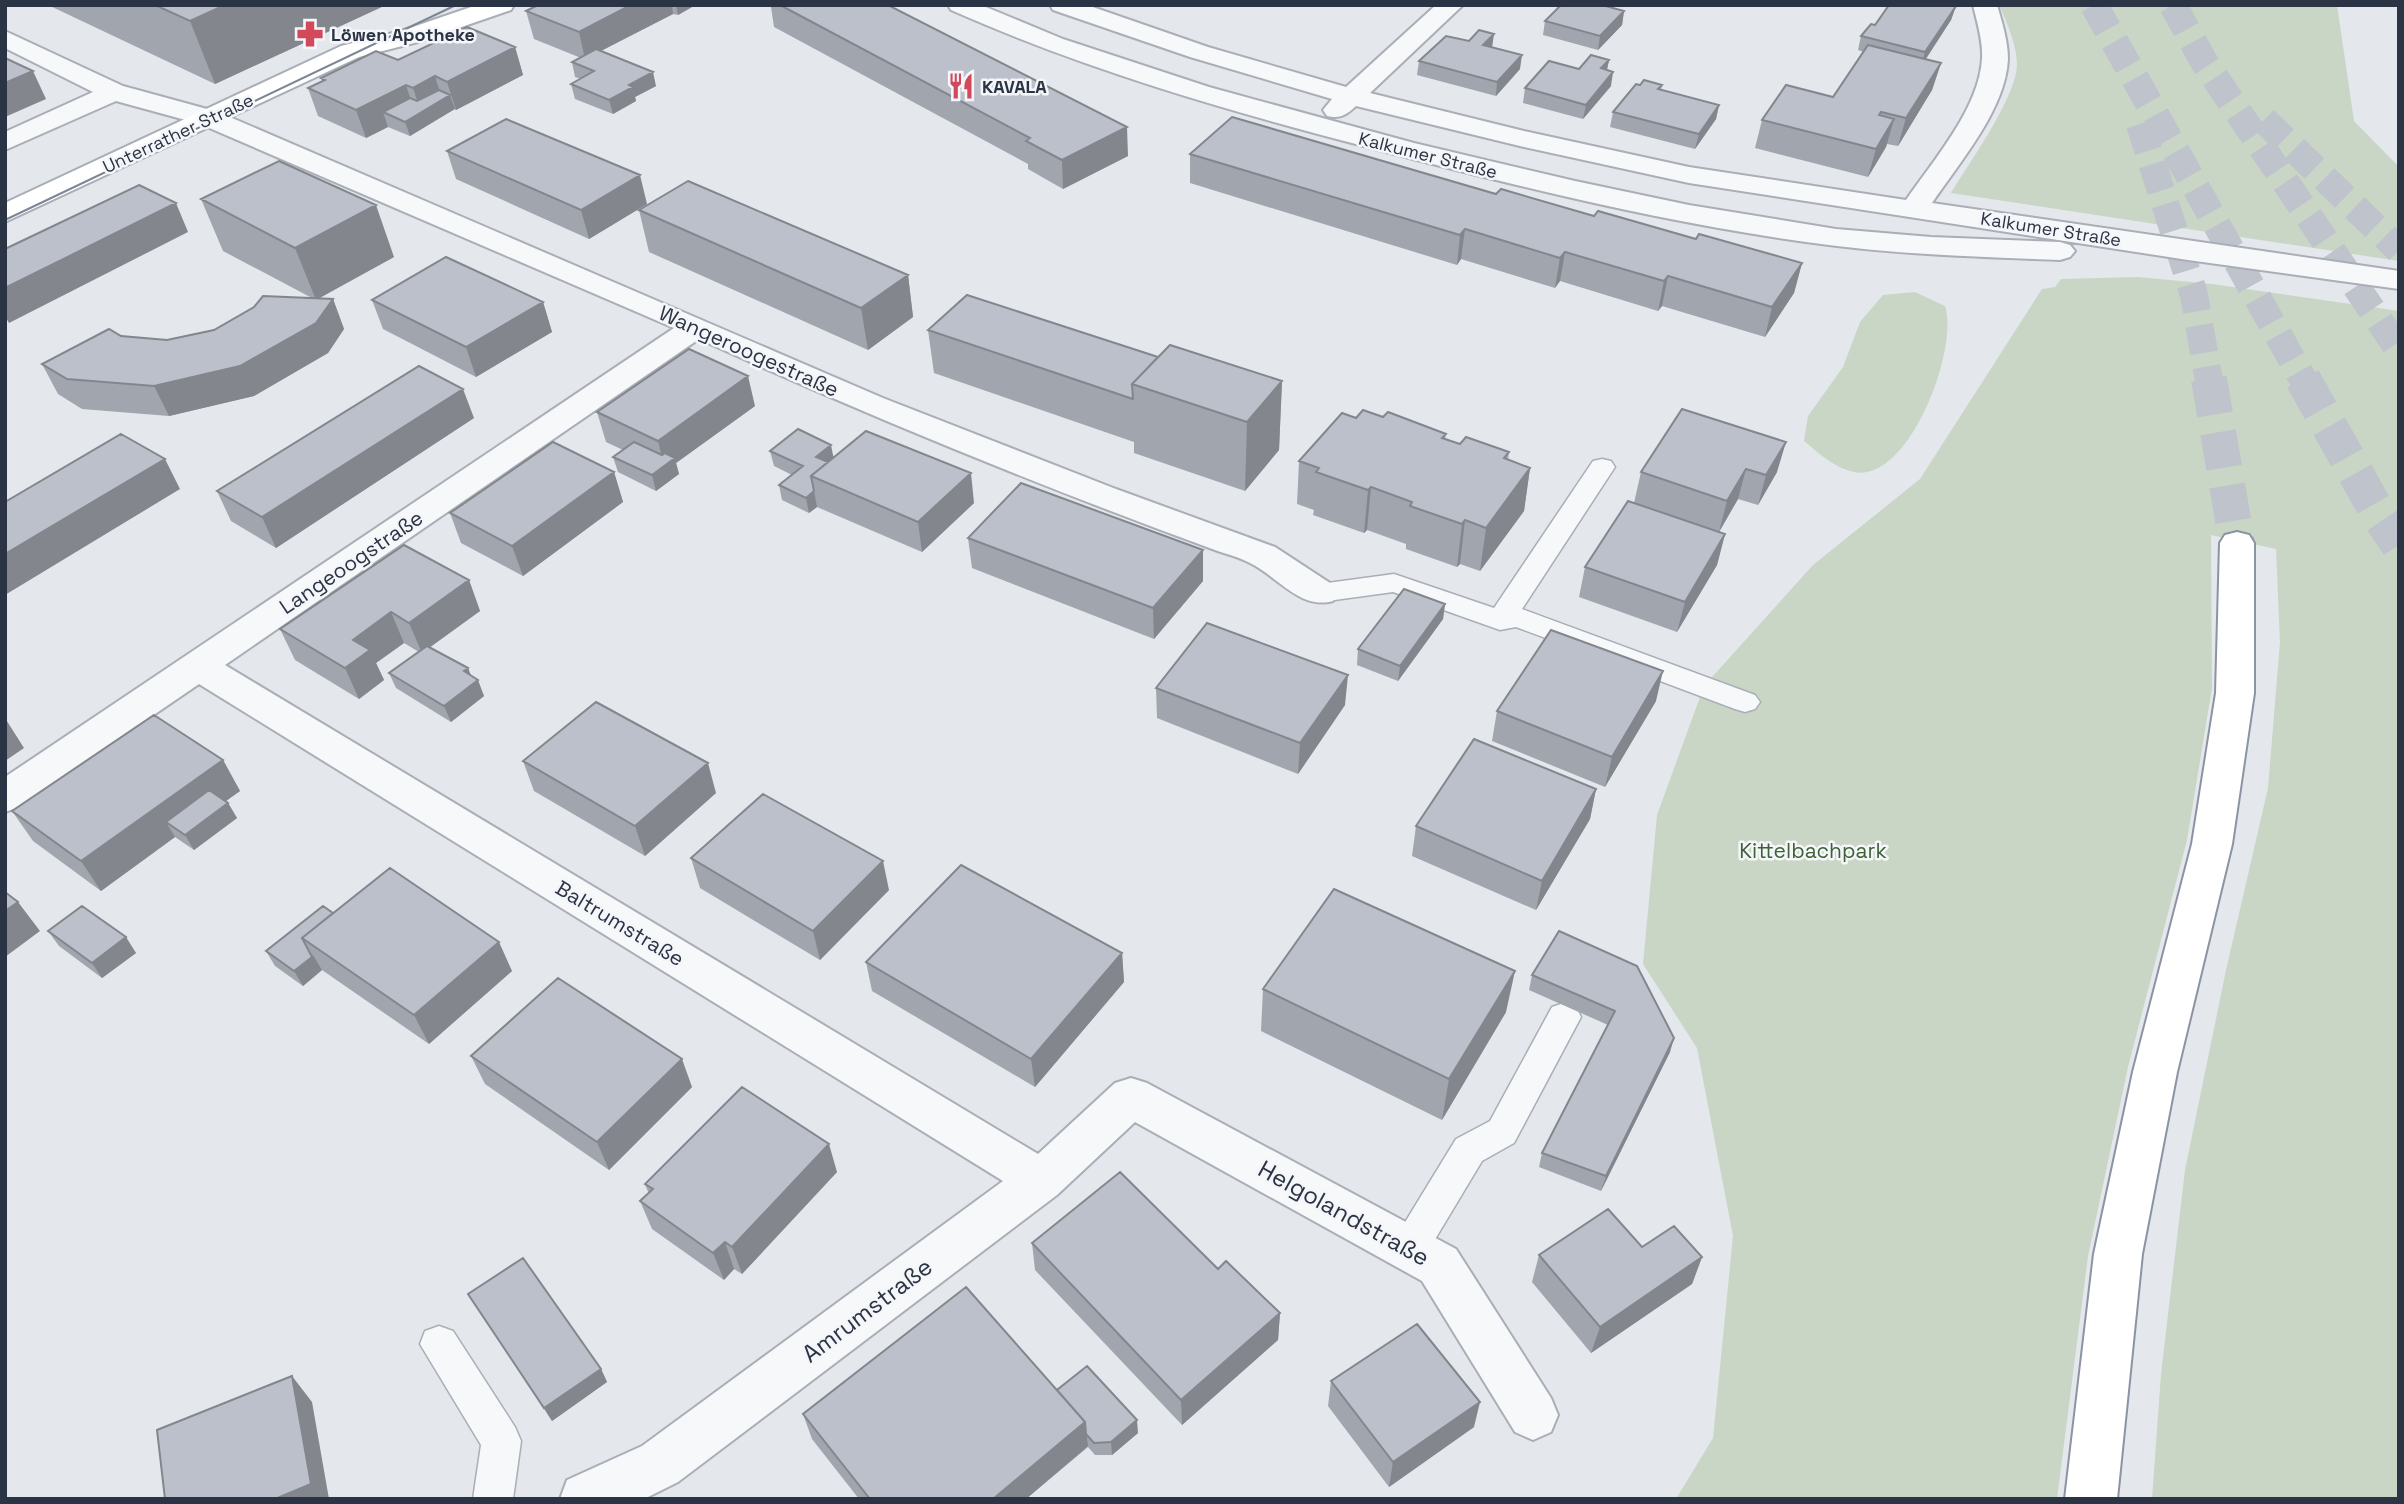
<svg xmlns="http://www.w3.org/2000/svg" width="2404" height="1504" viewBox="0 0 2404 1504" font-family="'Space Grotesk',sans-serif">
  <rect width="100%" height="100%" fill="#e4e7ec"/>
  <!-- green -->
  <path fill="#c9d6c5" d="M1999,5H2337L2354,121L2399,167V261L1951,193C1968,165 2018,95 2017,63C2016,43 2007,23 1999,5Z
    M2138,277L2212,284L2399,311V1499H2152L2161,1374L2185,1170L2226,970L2268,788L2280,642L2276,549L2211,535L2212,688L2187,840L2128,1067L2088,1256L2057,1499H1676L1713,1438L1733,1236L1697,1048L1643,964L1657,815L1704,686L1813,565L1920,479L2042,289L2055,287L2061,279Z
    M1915,292L1945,306C1959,349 1909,483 1854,472C1835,468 1818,453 1804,441L1808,416L1843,367L1860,322L1883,295Z"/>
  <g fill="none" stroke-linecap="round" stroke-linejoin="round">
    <!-- highway-tunnel-far1 -->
    <path stroke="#bfc3cb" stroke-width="28" stroke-dasharray="28 14" stroke-linecap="butt" d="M2094,5L2304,381
      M2173,5L2203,60L2399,350
      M2264,120L2399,250
      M2140,124L2194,295L2209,381"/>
    <!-- highway-tunnel -->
    <path stroke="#bfc3cb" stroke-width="36" stroke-dasharray="36 18" stroke-linecap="butt" d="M2209,379L2237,543
      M2303,379L2380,517L2399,545"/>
    <!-- lane casing -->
    <g stroke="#a9aeb7" stroke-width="3">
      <path id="lane" d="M1602,459L1611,461L1615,467L1522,609L1755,695L1760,702L1755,709L1745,712L1735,709L1516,627L1500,630L1393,592L1320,602L1310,600L1306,593L1310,586L1320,584L1394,574L1494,608L1593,461Z
        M1564,1003L1576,1007L1581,1017L1514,1143L1482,1161L1422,1261L1409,1266L1396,1261L1391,1249L1396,1237L1456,1139L1490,1121L1552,1007Z
        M439,1326L453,1331L515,1427L521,1441L513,1499H473L481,1445L420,1344L425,1331Z"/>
    </g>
    <!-- street casing -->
    <g stroke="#a9aeb7" stroke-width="4">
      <path id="street" d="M948,5H981L1063,39L1209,87L1414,143L1575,181L1689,205L1836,229L1931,237L2060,242L2070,245L2075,251L2070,257L2060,260C1985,257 1911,255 1837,246C1680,227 1523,188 1371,148C1228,111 1087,70 951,10Z
        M1050,5H1087L1208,47L1346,87L1436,5H1463L1370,93L1524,131L1689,167L1906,200C1933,161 1980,107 1982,58C1983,41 1977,22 1973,5H1997C2002,22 2008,41 2008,59C2006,109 1959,163 1932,203L2399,271V289L2188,260L1689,183L1524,147L1356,106C1346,115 1341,119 1327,116L1323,110L1332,99L1190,57L1053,10Z
        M5,31L123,86L218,112L883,398L1116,489L1275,547L1333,585L1338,593L1333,601C1300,610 1277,576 1250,563C1239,557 1226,554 1215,550C1040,486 869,416 699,339L225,665L1038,1154L1115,1083L1131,1078L1147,1083L1456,1249L1551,1398L1558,1415L1551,1432L1533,1440L1515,1432L1422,1281L1135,1122L1057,1195L678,1482L644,1499H560L567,1480L642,1446L1003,1181L199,684L19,807L5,812V777L674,328L200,124L116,101L5,150V132L93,92L5,48Z"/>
    </g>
    <!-- secondary casing -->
    <g stroke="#a9aeb7" stroke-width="4">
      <path id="secondary" d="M477,5H514L511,10L418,42L359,57L5,222V203L341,46L401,31Z"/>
    </g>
    <!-- highway casing -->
    <g stroke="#8b94a3" stroke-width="4">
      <path id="highway" d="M2237,532L2249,535L2254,543V693L2232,844L2177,1072L2142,1254L2117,1499H2065L2094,1254L2133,1072L2192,844L2216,693L2220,543L2225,535Z"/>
    </g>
    <!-- lane -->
    <use href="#lane" fill="#f7f8fa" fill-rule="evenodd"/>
    <!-- street -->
    <use href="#street" fill="#f7f8fa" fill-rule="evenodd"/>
    <!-- secondary -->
    <use href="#secondary" fill="#fff" fill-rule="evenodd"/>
    <!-- highway -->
    <use href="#highway" fill="#fff" fill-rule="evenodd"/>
    <!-- tram -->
    <path stroke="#7d8696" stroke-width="2" d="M5,220L456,5"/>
  </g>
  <!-- wall -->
  <path fill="#a1a5ae" d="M48,5H386L215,84Z
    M538,5H692V7L678,15L673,14L601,51L656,86L635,97L636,101L613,114L575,99L571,84L581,79L575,77L572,62L581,58L534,39L526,11Z
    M765,5H888L1128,156L1063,189L1028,169V164L774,27L771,7Z
    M1956,6L1951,20L1926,59L1941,63L1932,90L1898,146L1887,144L1886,147L1868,177L1755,148L1762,120L1833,97L1864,52L1858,50L1861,36L1875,25Z
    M1624,11L1622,25L1598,50L1543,35L1545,21Z
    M515,47L523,75L456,110L454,109L410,136L388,127L366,138L318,116L308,88L322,81L321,78L398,60Z
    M1493,47L1520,69L1496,96L1417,75L1419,61Z
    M1609,60L1607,70L1611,86L1583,119L1523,103L1525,88Z
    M1640,85H1662L1661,90L1719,105L1716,119L1695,149L1610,127L1613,112Z
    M447,151L647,204L589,239L456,179Z
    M1190,154L1496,194L1802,263L1794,293L1765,337L1662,306L1658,311L1560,281L1555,288L1461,259L1457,265L1190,183Z
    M201,199L394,257L319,298L333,299L344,329L328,353L254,396L169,416L82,409L58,394L42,364L121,336L167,340L214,330L312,298L223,251Z
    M639,210L908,275L913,317L868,350L649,252Z
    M372,300L543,302L552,332L476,377L383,329Z
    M928,330L1158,357L1282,381L1279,450L1245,491L1134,453V442L934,373Z
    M755,406L676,463L679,474L656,491L618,472L613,457L623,450L606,442L597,412Z
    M1682,409L1777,472L1758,505L1738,499L1719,532L1634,503L1641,472Z
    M1383,417L1446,434L1445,439L1460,444L1509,452L1508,460L1530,468L1524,511L1480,571L1460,564L1457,567L1406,549V544L1367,530L1364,533L1313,515L1314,510L1297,504L1299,461L1356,418Z
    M474,418L276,548L231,521L217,491Z
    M770,451L834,458L974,503L922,552L817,507L809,513L782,500L779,485L792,475L774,466Z
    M614,472L623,502L523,576L461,543L450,513Z
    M1725,534L1717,565L1677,632L1579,597L1585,567Z
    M968,538L1203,581L1154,639L972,568Z
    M469,580L480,611L430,647L468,668L470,675L484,696L451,722L396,688L389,673L419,652L404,643L376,663L384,680L359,699L295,660L280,629Z
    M1445,604L1443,619L1398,681L1357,665L1358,649Z
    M1156,688L1345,705L1298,774L1157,718Z
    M1656,701L1605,787L1492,741L1497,711Z
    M223,760L240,791L225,801L228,803L237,818L194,850L175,837L101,891L33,841L12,811Z
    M523,761L716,793L645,856L534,791Z
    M1596,789L1590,819L1536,910L1412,856L1416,826Z
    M691,858L889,890L820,960L700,888Z
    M333,913L512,971L429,1044L322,970L303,986L275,966L266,951Z
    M48,931L136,953L102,978L59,946Z
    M1559,931L1670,1052L1601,1191L1539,1167L1542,1153L1608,1025L1529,990L1532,975Z
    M1122,953L1124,982L1035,1087L872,991L866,962Z
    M1263,989L1506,1012L1442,1120L1261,1031Z
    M471,1056L692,1087L609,1170L485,1084Z
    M837,1172L742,1274L734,1269L724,1280L652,1229L640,1201L649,1194L645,1184Z
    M1032,1243L1218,1269L1280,1313L1278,1340L1182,1425L1035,1270Z
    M1642,1247L1702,1257L1692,1284L1591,1353L1532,1282L1539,1255Z
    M468,1294L601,1369L607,1382L552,1421Z
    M1331,1381L1474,1427L1389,1487L1328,1406Z
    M1057,1390L1138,1433L1112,1455H1095L1088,1447L1026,1499H859L812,1439L803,1414Z"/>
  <!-- shaded-wall -->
  <path fill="#83868d" d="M225,5H386L215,84L190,21Z
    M631,5H672L673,14L585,59L579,32Z
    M676,5H692V7L678,15Z
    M1956,6L1951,20L1921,66L1925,52Z
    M1624,11L1622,25L1598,50L1600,36Z
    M1494,34L1492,48L1483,45Z
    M515,47L523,75L456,110L447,82Z
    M1522,55L1520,69L1496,96L1497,82Z
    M1609,60L1606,74L1601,68Z
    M1941,63L1932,90L1898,146L1906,118Z
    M33,71L46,99L5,117V83Z
    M653,72L656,86L635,97L636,101L613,114L609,100L629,85Z
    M1613,72L1611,86L1583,119L1586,105Z
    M435,76L442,99L450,95L455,109L410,136L405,122L421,112L413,88Z
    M406,85L415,113L383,112L388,127L366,138L356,110Z
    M1719,105L1716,119L1695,149L1699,134Z
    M1894,119L1886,147L1868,177L1876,149Z
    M1127,127L1128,156L1063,189L1062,160Z
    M640,175L647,204L589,239L581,210Z
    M176,203L188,232L9,323L5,316V288Z
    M376,205L394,257L316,300L295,248Z
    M1465,229L1461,259L1457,265L1460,235Z
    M1565,252L1560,281L1555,288L1560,258Z
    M1802,263L1794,293L1765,337L1772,307Z
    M908,275L913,317L868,350L861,308Z
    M1668,276L1662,306L1658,311L1664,281Z
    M333,299L344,329L328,353L254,396L169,416L154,386Z
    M543,302L552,332L476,377L466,347Z
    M748,376L755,406L676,463L679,474L656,491L652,475L664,466L658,441Z
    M1282,381L1279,450L1245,491L1247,422Z
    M463,389L474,418L276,548L262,517Z
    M1786,442L1777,472L1758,505L1766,475Z
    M831,445L834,460L819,472L816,457Z
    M165,459L180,489L5,595V554Z
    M1530,468L1524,511L1480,571L1486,528Z
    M1746,469L1738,499L1719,532L1727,501Z
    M614,472L623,502L523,576L512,546Z
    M971,473L974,503L922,552L918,522Z
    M1371,487L1367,530L1364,533L1368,490Z
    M814,491L817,507L809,513L806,498Z
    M1465,520L1460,564L1457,567L1462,524Z
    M1725,534L1717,565L1677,632L1685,602Z
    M1203,550V581L1154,639L1153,608Z
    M469,580L480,611L422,653L409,623Z
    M1445,604L1443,619L1398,681L1400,666Z
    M391,612L404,643L376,663L384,680L359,699L345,668L353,640Z
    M468,668L474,683L478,680L484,696L451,722L444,706L464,671Z
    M1663,671L1656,701L1605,787L1612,757Z
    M1348,675L1345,705L1298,774L1300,743Z
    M5,718L24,748L5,761Z
    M223,760L240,791L182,833L166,822L175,837L101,891L81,861Z
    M708,763L716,793L645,856L635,826Z
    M1596,789L1590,819L1536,910L1542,881Z
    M228,803L237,818L194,850L185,835Z
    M883,861L889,890L820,960L813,931Z
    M18,902L40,931L5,957V911Z
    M126,937L136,953L102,978L92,963Z
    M499,942L512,971L429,1044L414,1015Z
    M1122,953L1124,982L1035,1087L1031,1059Z
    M313,955L322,970L303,986L294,971Z
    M1515,971L1506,1012L1442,1120L1449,1079Z
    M1674,1038L1670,1052L1601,1191L1606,1176Z
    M682,1059L692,1087L609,1170L597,1142Z
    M829,1144L837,1172L742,1274L732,1247Z
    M725,1242L734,1269L724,1280L713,1253Z
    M1702,1257L1692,1284L1591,1353L1600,1327Z
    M1280,1313L1278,1340L1182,1425L1181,1400Z
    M601,1369L607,1382L552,1421L544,1408Z
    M292,1376L312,1402L329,1499H275Z
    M1480,1402L1474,1427L1389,1487L1393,1462Z
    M1137,1420L1138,1433L1112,1455L1111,1442Z
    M1085,1422L1088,1446L1026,1499H993Z"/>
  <!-- building -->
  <path fill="#bbc0ca" stroke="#83868d" stroke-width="2" d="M155,5H225L190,21Z
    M538,5H631L579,32L526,11Z
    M780,5H888L1127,127L1062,160L1026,141L1030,138Z
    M1561,5H1602L1624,11L1600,36L1545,21Z
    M1889,5H1952L1956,6L1925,52L1861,36L1871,24L1875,25Z
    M467,27L515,47L447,82L435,76L413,88L406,85L356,110L308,88L325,80L321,78L376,51L398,60Z
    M1479,30L1494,34L1483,45L1522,55L1497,82L1419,61L1446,36L1469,41Z
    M1868,45L1941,63L1906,118L1881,112L1879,115L1894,119L1876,149L1762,120L1786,85L1833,97Z
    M596,49L653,72L629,85L633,87L609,100L571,84L594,71L572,62Z
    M1591,55L1609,60L1601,68L1613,72L1586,105L1525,88L1549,61L1579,69Z
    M5,58L33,71L5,83Z
    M1644,80L1662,85L1658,89L1719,105L1699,134L1613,112L1636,84L1640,85Z
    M439,90L450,95L405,122L383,112L410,98L417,101Z
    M1232,117L1496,194L1501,189L1594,216L1598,211L1696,239L1699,234L1802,263L1772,307L1668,276L1664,281L1565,252L1560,258L1465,229L1460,235L1190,154Z
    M506,119L640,175L581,210L447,151Z
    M279,161L376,205L295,248L201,199Z
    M688,181L908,275L861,308L639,210Z
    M139,185L176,203L5,288V249Z
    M446,257L543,302L466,347L372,300Z
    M967,295L1158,357L1132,384L1133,399L928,330Z
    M263,296L333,299L316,323L240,366L154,386L67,379L42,364L109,329L121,336L167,340L214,330L254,307Z
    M1170,345L1282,381L1247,422L1132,384Z
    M689,349L748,376L658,441L597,412Z
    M419,366L463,389L262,517L217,491Z
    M1682,409L1786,442L1766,475L1746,469L1727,501L1641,472Z
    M1363,410L1383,417L1388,412L1446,434L1442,438L1460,444L1466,437L1509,452L1504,458L1530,468L1486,528L1465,520L1462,524L1410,506L1412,502L1371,487L1368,490L1316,472L1319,468L1299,461L1342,413L1356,418Z
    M798,429L831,445L816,457L828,462L811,476L814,491L806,498L779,485L803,466L770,451Z
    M866,431L971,473L918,522L811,476Z
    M121,434L165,459L5,554V502Z
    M553,442L614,472L512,546L450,513Z
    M634,442L662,455L665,453L675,458L652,475L613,457Z
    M1021,483L1203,550L1153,608L968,538Z
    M1628,501L1725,534L1685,602L1585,567Z
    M404,545L469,580L409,623L391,612L353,640L370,650L345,668L280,629Z
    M1404,589L1445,604L1400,666L1358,649Z
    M1207,623L1348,675L1300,743L1156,688Z
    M1551,630L1663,671L1612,757L1497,711Z
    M427,646L468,668L464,671L478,680L444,706L389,673Z
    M596,702L708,763L635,826L523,761Z
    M154,715L223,760L81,861L12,811Z
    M1474,739L1596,789L1542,881L1416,826Z
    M209,790L228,803L185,835L166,822Z
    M763,794L883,861L813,931L691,858Z
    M961,865L1122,953L1031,1059L866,962Z
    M390,868L499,942L414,1015L302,938Z
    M1334,889L1515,971L1449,1079L1263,989Z
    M5,892L18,902L5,911Z
    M82,906L126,937L92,963L48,931Z
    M323,906L333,913L302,938L312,957L294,971L266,951Z
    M1559,931L1637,966L1674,1038L1606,1176L1542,1153L1615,1011L1532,975Z
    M558,978L682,1059L597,1142L471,1056Z
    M742,1087L829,1144L732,1247L725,1242L713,1253L640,1201L653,1189L645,1184Z
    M1120,1172L1218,1269L1226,1261L1280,1313L1181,1400L1032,1243Z
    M1608,1209L1642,1247L1674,1226L1702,1257L1600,1327L1539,1255Z
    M523,1258L601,1369L544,1408L468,1294Z
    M966,1287L1085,1422L993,1499H870L803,1414Z
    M1417,1324L1480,1402L1393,1462L1331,1381Z
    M1087,1366L1137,1420L1111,1442L1094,1443L1086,1434L1085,1422L1057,1390Z
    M292,1376L311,1484L275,1499H165L157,1430Z"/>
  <!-- icons -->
  <defs>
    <g id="pharmacy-bare" transform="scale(2.1)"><path d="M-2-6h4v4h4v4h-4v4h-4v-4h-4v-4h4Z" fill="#d1495b" stroke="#f4f6f9" stroke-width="2.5" paint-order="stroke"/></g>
    <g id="restaurant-bare" transform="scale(2.1)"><path d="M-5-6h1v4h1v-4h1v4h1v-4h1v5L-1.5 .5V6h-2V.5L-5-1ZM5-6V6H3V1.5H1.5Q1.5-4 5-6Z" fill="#d1495b" stroke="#f4f6f9" stroke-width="2.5" paint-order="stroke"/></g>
  </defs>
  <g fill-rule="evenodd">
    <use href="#pharmacy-bare" x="310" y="34"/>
    <use href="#restaurant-bare" x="961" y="86"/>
  </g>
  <g text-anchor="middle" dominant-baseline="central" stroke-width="5" stroke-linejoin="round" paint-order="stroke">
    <!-- far-poi labels -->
    <g font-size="18" font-weight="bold" fill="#2b3445" stroke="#f4f6f9" text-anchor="start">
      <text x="331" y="34">Löwen Apotheke</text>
      <text x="982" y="86">KAVALA</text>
    </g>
    <!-- far-street labels -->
    <g font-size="18" fill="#2b3445" stroke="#f4f6f9">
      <text transform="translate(178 133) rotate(-25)">Unterrather Straße</text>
      <text transform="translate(1428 155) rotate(14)">Kalkumer Straße</text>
      <text transform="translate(2051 229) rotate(9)">Kalkumer Straße</text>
    </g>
    <!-- street labels -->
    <g font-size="21" fill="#2b3445" stroke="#f4f6f9">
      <text transform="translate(749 351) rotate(24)">Wangeroogestraße</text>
      <text transform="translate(351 562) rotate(-34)">Langeoogstraße</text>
      <text transform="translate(620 923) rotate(31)">Baltrumstraße</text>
    </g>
    <!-- park labels -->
    <g font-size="21" fill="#3f6138" stroke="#f4f6f9">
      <text x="1813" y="850">Kittelbachpark</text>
    </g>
    <!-- near-street labels -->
    <g font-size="24" fill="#2b3445" stroke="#f4f6f9">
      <text transform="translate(1344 1213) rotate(29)">Helgolandstraße</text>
      <text transform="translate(867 1310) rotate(-37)">Amrumstraße</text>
    </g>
  </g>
  <!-- border -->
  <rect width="2404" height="1504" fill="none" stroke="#2b3445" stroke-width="14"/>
</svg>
